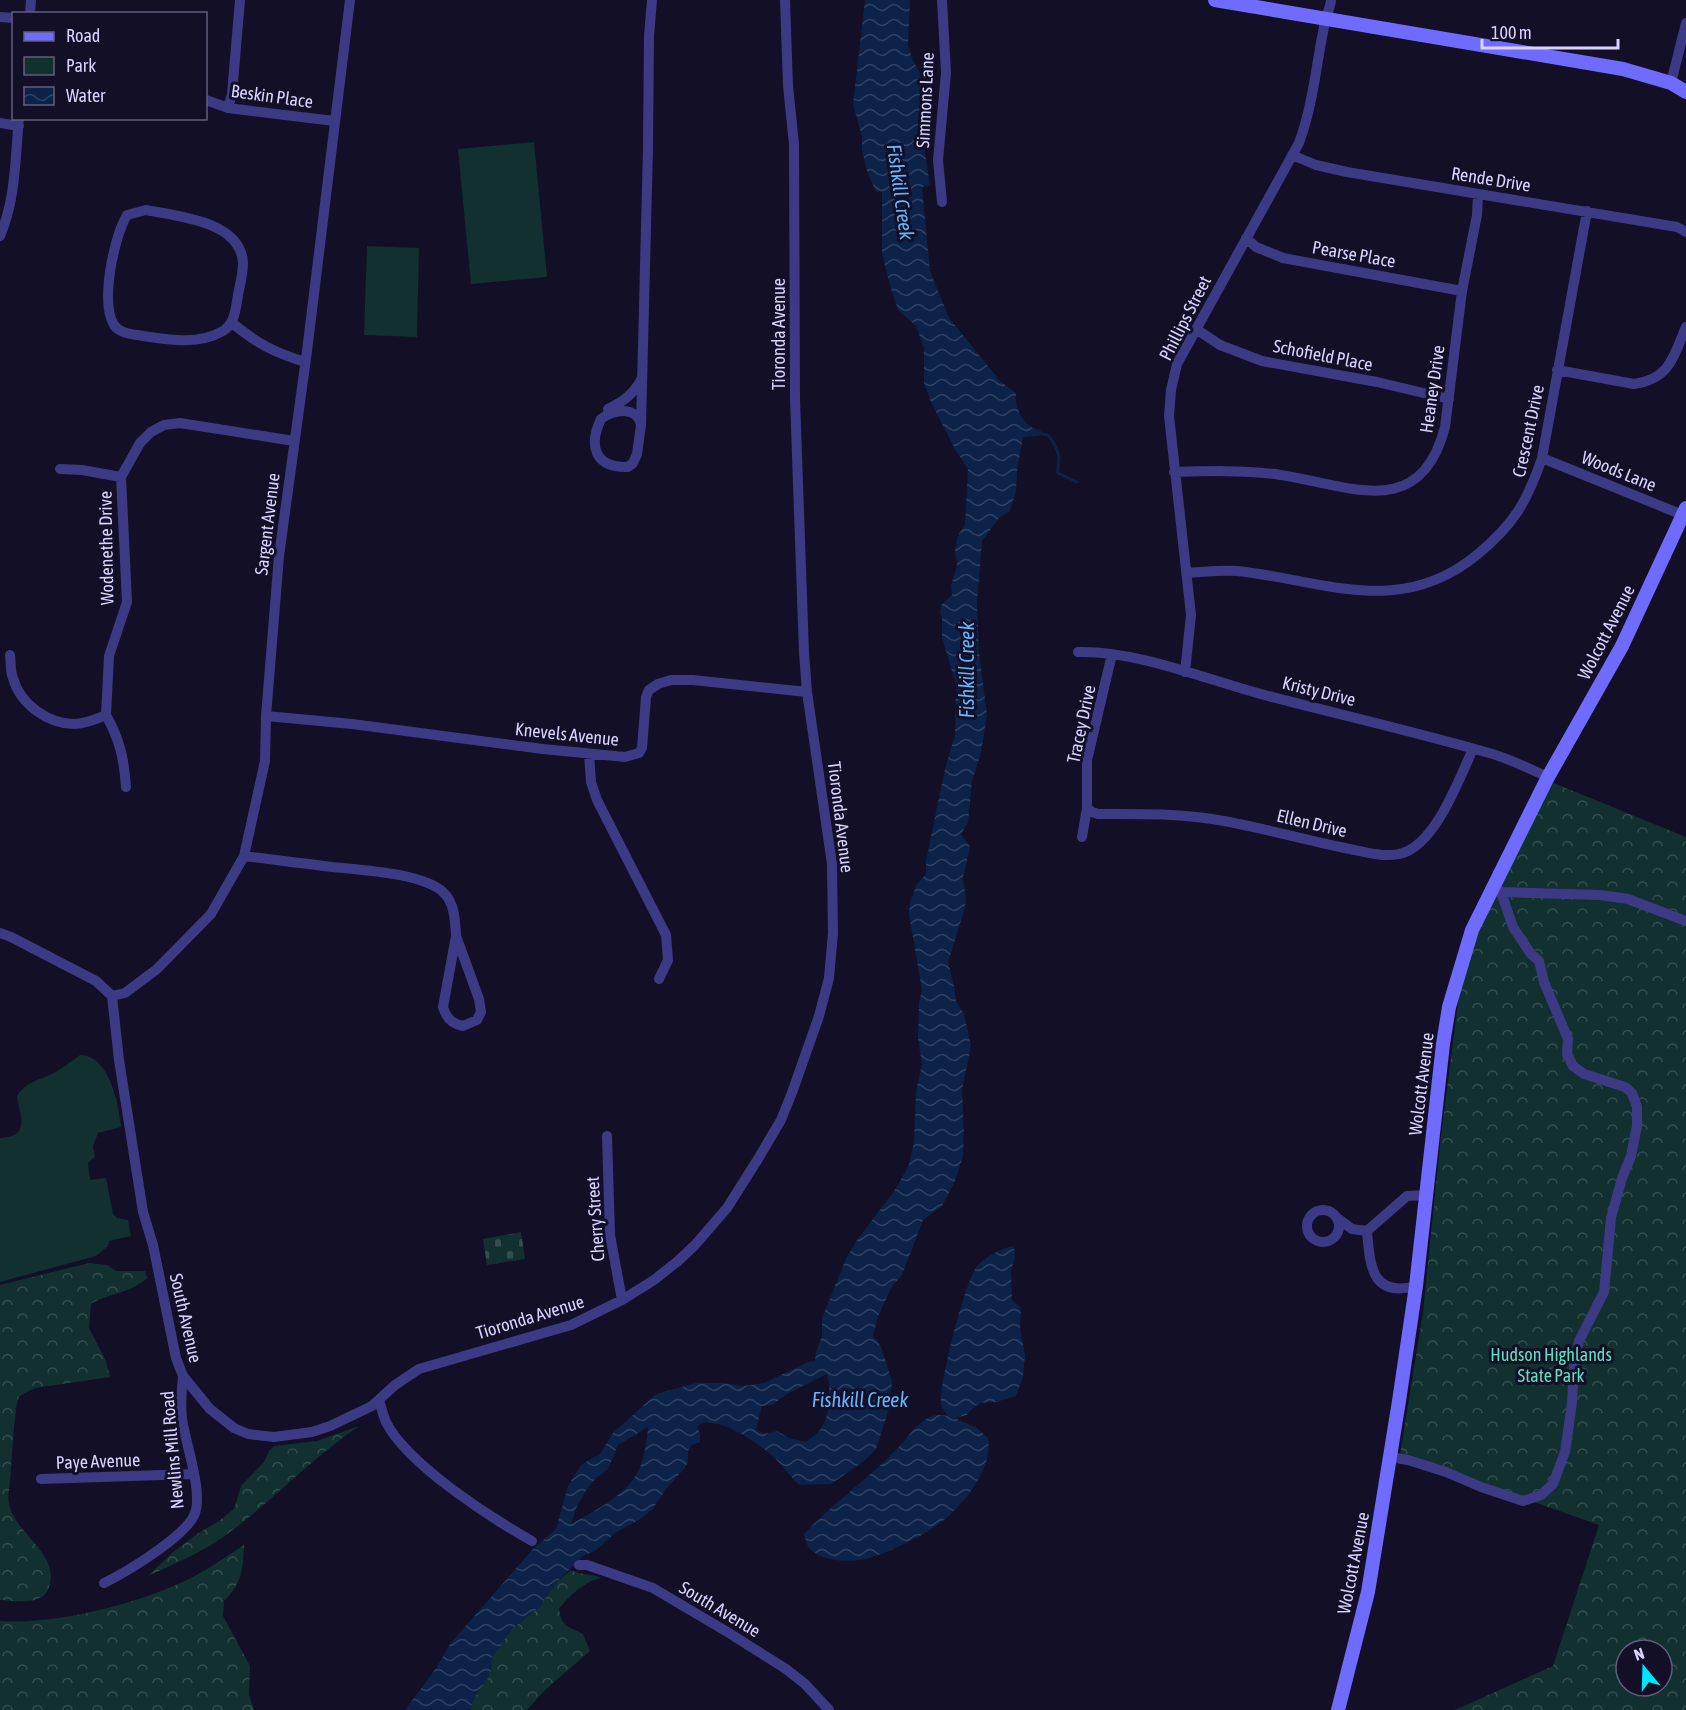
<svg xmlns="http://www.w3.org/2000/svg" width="1686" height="1710" viewBox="0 0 1686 1710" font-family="'Asap Condensed',sans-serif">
  <defs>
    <pattern id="forest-crowns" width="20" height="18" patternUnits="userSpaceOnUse" patternTransform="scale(1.5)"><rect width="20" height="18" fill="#12302f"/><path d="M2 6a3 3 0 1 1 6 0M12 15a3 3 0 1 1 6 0" fill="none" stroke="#344d4e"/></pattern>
    <pattern id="cemetery-stones" width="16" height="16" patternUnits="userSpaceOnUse" patternTransform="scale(1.5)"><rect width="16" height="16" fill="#12302f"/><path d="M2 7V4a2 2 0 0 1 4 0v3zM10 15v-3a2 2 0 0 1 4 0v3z" fill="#344d4e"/></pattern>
    <pattern id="water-waves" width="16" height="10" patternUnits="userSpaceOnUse" patternTransform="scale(1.5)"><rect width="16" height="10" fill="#0c2248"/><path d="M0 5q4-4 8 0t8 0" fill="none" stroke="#2f4163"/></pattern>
  </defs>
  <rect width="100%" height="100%" fill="#130f26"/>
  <!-- green -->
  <path fill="#12302f" d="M534,142L547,277L471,284L458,149Z
    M367,246L419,248L417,337L364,335Z
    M80,1055C109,1055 119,1104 121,1127L98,1133L93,1146L95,1157L88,1163L90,1180L106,1178L113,1214L117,1218L128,1220L131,1236L109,1241L108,1246L96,1256L0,1282V1138C31,1137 20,1116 17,1096C26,1082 36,1081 50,1075C61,1070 70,1062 80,1055Z"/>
  <!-- forest -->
  <path fill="url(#forest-crowns)" fill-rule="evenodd" d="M1551,782L1686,837V1710H1455L1553,1666L1599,1525L1400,1455L1423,1312L1441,1136L1462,972L1479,926ZM1626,1650H1662V1686H1626Z
    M89,1263L107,1265L116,1271H145L147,1278C132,1293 109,1293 91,1304L89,1328L106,1361L110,1377L35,1388L19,1396L16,1408C13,1432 12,1457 10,1481C10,1488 7,1497 9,1504C15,1534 60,1553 49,1587C44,1606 15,1601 0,1600V1285Z
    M359,1426C314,1457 277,1496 234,1529C208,1550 178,1562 148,1576L172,1553L197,1534L219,1521L234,1509L241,1486L264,1462L269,1451L274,1446L317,1441Z
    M244,1545C243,1570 242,1583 224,1601L223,1616L250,1666L249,1695L254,1710H0V1621C57,1625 142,1603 193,1577C210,1568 227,1556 244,1545Z
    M571,1570C581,1576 591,1573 601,1578C585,1581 569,1596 559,1609C562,1627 567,1626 583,1634L590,1651L545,1690L527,1710H471L472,1702L484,1682L494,1653L511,1630L539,1607L558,1581Z"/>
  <!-- cemetery -->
  <path fill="url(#cemetery-stones)" d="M521,1232L525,1259L487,1265L483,1239Z"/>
  <!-- water -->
  <path fill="url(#water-waves)" fill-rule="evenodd" d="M865,0H910L908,45L913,61L923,77L925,101L924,146L930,186L922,187L930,271L949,318L1001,382L1016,393C1014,408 1024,428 1040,430L1042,433L1039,436L1023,437L1017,471L1016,491L1010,511L999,518L982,541L977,603L979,652L987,715L981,753L972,781L968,823L961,834L970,847L963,878L966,898L965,908L948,962L954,986L956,1001L964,1014L971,1046L962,1090L964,1132L963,1156L955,1181L942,1206L923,1220L902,1275L891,1288L878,1317L873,1336L881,1347L892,1381L890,1406L876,1449L864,1461L831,1484L799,1485C789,1475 781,1463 770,1454C755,1441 720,1417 700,1424L697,1428L700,1433V1442L692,1445L688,1451V1462L684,1469L666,1489L652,1510L637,1521L615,1533L595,1551L583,1556L558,1581L539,1607L511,1630L491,1659C495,1682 473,1688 471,1710H405L437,1667L450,1644L533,1549L556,1529L568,1486L581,1465L601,1453L612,1434L656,1394L696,1383H724L743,1386L764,1383L808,1362L815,1361L816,1352L822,1336V1318L846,1259L857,1240L895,1190L909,1165L914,1142L916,1092L922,1064L918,1039L919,1003L922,990L909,915L910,902L917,884L926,874V861L945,769L955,735L956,685L942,637V618L940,612L942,604L952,595L951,585L957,566L955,551L956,543L959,534L965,524L968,469L956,451L931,402L924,383V348L916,326L898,310L891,289L882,254V192H876L867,171L862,150V137L853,104ZM827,1374C831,1390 831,1415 820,1430C817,1434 810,1438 806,1442L789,1438L777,1431L764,1434L756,1429L762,1406L772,1405L787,1394ZM648,1427C647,1440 644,1462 637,1473C624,1497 594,1511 571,1524L577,1506L587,1489L595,1479L608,1469L618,1445Z
    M1014,1246L1015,1258L1011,1271L1012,1300L1021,1308L1020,1328L1025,1355L1023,1377L1016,1396L996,1402L981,1403L975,1406L967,1415L955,1418L977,1428L988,1438C993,1468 966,1501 944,1520C927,1534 891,1552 869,1558C853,1563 824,1562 811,1550C807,1547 806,1539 804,1534C833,1503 868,1479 897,1449C907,1439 916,1423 930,1417C935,1414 942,1415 948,1416C945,1413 942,1409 941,1404C939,1384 965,1279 978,1265C988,1255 1000,1249 1014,1246Z"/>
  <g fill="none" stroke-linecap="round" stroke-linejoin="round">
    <!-- stream -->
    <path stroke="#0c2248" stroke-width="3" d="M1038,433L1048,435C1053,441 1058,450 1059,458C1059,464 1057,467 1058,473L1077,482"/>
    <!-- minor -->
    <path stroke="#3d3a85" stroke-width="10" d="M30,14L31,0
      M0,17L14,18
      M1671,83L1686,23
      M206,100L228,108L334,121
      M228,108L232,94L240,0
      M0,123L19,126
      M1292,155L1316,165L1347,172L1677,227L1686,232
      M942,202L938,160L946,73L942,0
      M146,210C177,216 241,221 243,263C243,274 240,284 238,295C236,307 235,324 223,331C199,345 169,340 143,336C133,334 120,334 114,325C100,302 114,237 127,215Z
      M0,236C16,199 15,158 19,118
      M1246,238L1256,247L1283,258L1462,291
      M232,323C258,344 273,352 305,362
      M1196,329L1220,345L1262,361L1377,382L1449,399
      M1557,370L1634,384C1670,379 1673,357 1686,327
      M608,409C624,401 634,394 642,378
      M641,425C637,405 613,410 601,419C588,446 595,468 628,467L633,463L637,454L641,425L648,148L649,36L652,0
      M1542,458L1683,515
      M60,469L82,470L121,477
      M1174,472C1208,471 1241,470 1275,474C1346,484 1420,524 1445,427L1462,291L1477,215L1478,195
      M1187,573C1204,572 1220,570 1237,571C1324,580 1400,619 1478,554C1514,524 1527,502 1542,458L1587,211
      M1078,652C1137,650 1210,681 1268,696C1342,715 1416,732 1489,753C1509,758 1529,769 1548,777
      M10,655C11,662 10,671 13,678C20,704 48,724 74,724C85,724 96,719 106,715L109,656L127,602L121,477L140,443L151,432L164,425L180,423L294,441
      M1185,672L1191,615L1169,416L1171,390L1177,364L1299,143C1313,105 1316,66 1324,27C1325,17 1330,10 1331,0
      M106,715C120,740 124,759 126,787
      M266,716L352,724L543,749L625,757L639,753L642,748L646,697L649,690L658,684L671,680H693L807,692
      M589,754L591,782L597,800L666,935L668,960L659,979
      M1087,808L1092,812L1098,814C1136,814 1174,813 1212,819C1257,826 1300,839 1345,848C1365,852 1389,860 1408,851C1439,835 1459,779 1473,749
      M1082,837L1087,808V760L1112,654
      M244,856C274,860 303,863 332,867C360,870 424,873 444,893C455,904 455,921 456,936
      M1501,892L1600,895L1628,899L1686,921
      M0,933L11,937L96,981L112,996L119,1060L143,1212L153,1245L176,1358L183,1376L210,1409L234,1428L248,1434L274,1437L312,1432L330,1426L372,1406L395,1385L419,1369L571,1325L622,1300L654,1280L678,1261L695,1245L727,1208L758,1159L781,1120L793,1090L819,1016L829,978L833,933L832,864L807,692L804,653L795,399L794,144L788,86L785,0
      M456,936L479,999L481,1012L477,1020L463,1026C452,1024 446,1018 443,1007Z
      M112,996L125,993L157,969L211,914L244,856L265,761L266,716L279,556L307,351L350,0
      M607,1136L610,1235L622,1300
      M1307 1226a16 16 0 1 1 32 0a16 16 0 1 1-32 0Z
      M1336,1217L1352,1229L1367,1231L1407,1196L1427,1195
      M1367,1231C1370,1265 1371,1298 1416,1286
      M379,1400C381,1407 383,1415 386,1422C407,1464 491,1518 532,1541
      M1390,1457L1408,1460L1446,1472L1481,1487L1523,1501L1541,1495L1553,1484L1565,1452L1572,1403L1574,1366L1579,1341L1604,1292L1611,1218L1622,1178L1631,1156L1637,1126V1107L1632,1093L1625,1087L1584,1074L1573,1066L1567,1054L1568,1039L1544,982L1539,961L1531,954L1513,927L1501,892L1494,885
      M41,1479L193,1474
      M579,1565H587L653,1588L729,1633L786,1669L805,1684L829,1710
      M104,1583C125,1573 188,1535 195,1513C203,1491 185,1442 182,1418C180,1404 182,1390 183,1376"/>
    <!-- secondary -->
    <path stroke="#6f6bff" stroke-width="14" d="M1215,0L1623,69L1671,83L1686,92
      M1338,1710L1368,1592L1399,1401L1416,1286L1443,1044L1449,1007L1472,930L1548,777L1622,646L1686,508"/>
  </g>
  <g text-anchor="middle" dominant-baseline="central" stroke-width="6" stroke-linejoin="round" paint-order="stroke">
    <!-- street labels -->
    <g font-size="18" fill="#d9d4ff" stroke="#130f26">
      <text transform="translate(272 96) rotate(8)">Beskin Place</text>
      <text transform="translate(925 100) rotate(-87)">Simmons Lane</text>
      <text transform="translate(1491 179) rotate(9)">Rende Drive</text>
      <text transform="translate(1354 254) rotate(10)">Pearse Place</text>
      <text transform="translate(1185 318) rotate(-63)">Phillips Street</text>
      <text transform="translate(778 334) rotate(-90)">Tioronda Avenue</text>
      <text transform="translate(1323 355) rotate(11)">Schofield Place</text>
      <text transform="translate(1432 389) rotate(-82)">Heaney Drive</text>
      <text transform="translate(1528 431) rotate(-78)">Crescent Drive</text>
      <text transform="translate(1619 471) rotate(22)">Woods Lane</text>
      <text transform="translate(267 524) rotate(-83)">Sargent Avenue</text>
      <text transform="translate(106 548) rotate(-91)">Wodenethe Drive</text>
      <text transform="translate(1606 632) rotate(-63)">Wolcott Avenue</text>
      <text transform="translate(1319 691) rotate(14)">Kristy Drive</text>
      <text transform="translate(1081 724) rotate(-78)">Tracey Drive</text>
      <text transform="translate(567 734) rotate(6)">Knevels Avenue</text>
      <text transform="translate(841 817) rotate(83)">Tioronda Avenue</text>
      <text transform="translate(1312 823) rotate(13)">Ellen Drive</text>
      <text transform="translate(1421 1084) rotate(-83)">Wolcott Avenue</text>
      <text transform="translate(595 1219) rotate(-94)">Cherry Street</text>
      <text transform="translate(530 1317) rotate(-17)">Tioronda Avenue</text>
      <text transform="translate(186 1318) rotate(77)">South Avenue</text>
      <text transform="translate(172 1450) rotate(-95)">Newlins Mill Road</text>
      <text transform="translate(98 1461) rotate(-2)">Paye Avenue</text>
      <text transform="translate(1353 1563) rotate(-79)">Wolcott Avenue</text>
      <text transform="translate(720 1609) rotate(31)">South Avenue</text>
    </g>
    <!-- park labels -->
    <g font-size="18" fill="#5fe0c0" stroke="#130f26">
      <text x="1551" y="1354">Hudson Highlands<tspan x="1551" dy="21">State Park</tspan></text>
    </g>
    <!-- water labels -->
    <g font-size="20" font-style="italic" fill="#62b6ff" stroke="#130f26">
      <text transform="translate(901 192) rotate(82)">Fishkill Creek</text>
      <text transform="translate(966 670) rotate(-90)">Fishkill Creek</text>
      <text x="860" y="1399">Fishkill Creek</text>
    </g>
  </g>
  <!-- legend -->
  <rect x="12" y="12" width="195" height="108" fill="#130f26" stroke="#625e7d" stroke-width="1.5"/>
  <rect x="24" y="32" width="30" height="9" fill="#6f6bff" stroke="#625e7d" stroke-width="1.5"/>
  <text x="66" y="42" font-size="18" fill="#d9d4ff">Road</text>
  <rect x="24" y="57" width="30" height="18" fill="#12302f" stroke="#625e7d" stroke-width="1.5"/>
  <text x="66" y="72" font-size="18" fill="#d9d4ff">Park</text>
  <rect x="24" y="87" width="30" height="18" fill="url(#water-waves)" stroke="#625e7d" stroke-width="1.5"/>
  <text x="66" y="102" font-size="18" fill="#d9d4ff">Water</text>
  <!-- north arrow -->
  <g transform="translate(1644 1668) rotate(341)"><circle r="28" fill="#130f26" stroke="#625e7d" stroke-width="1.5"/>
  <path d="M0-4.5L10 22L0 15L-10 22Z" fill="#00e5ff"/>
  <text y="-9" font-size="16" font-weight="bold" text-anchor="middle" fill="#d9d4ff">N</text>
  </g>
  <!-- scale -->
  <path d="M1482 39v9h136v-9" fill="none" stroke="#d9d4ff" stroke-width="3"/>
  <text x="1491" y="39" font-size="18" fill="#d9d4ff" stroke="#130f26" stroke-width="4.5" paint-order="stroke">100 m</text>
</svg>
